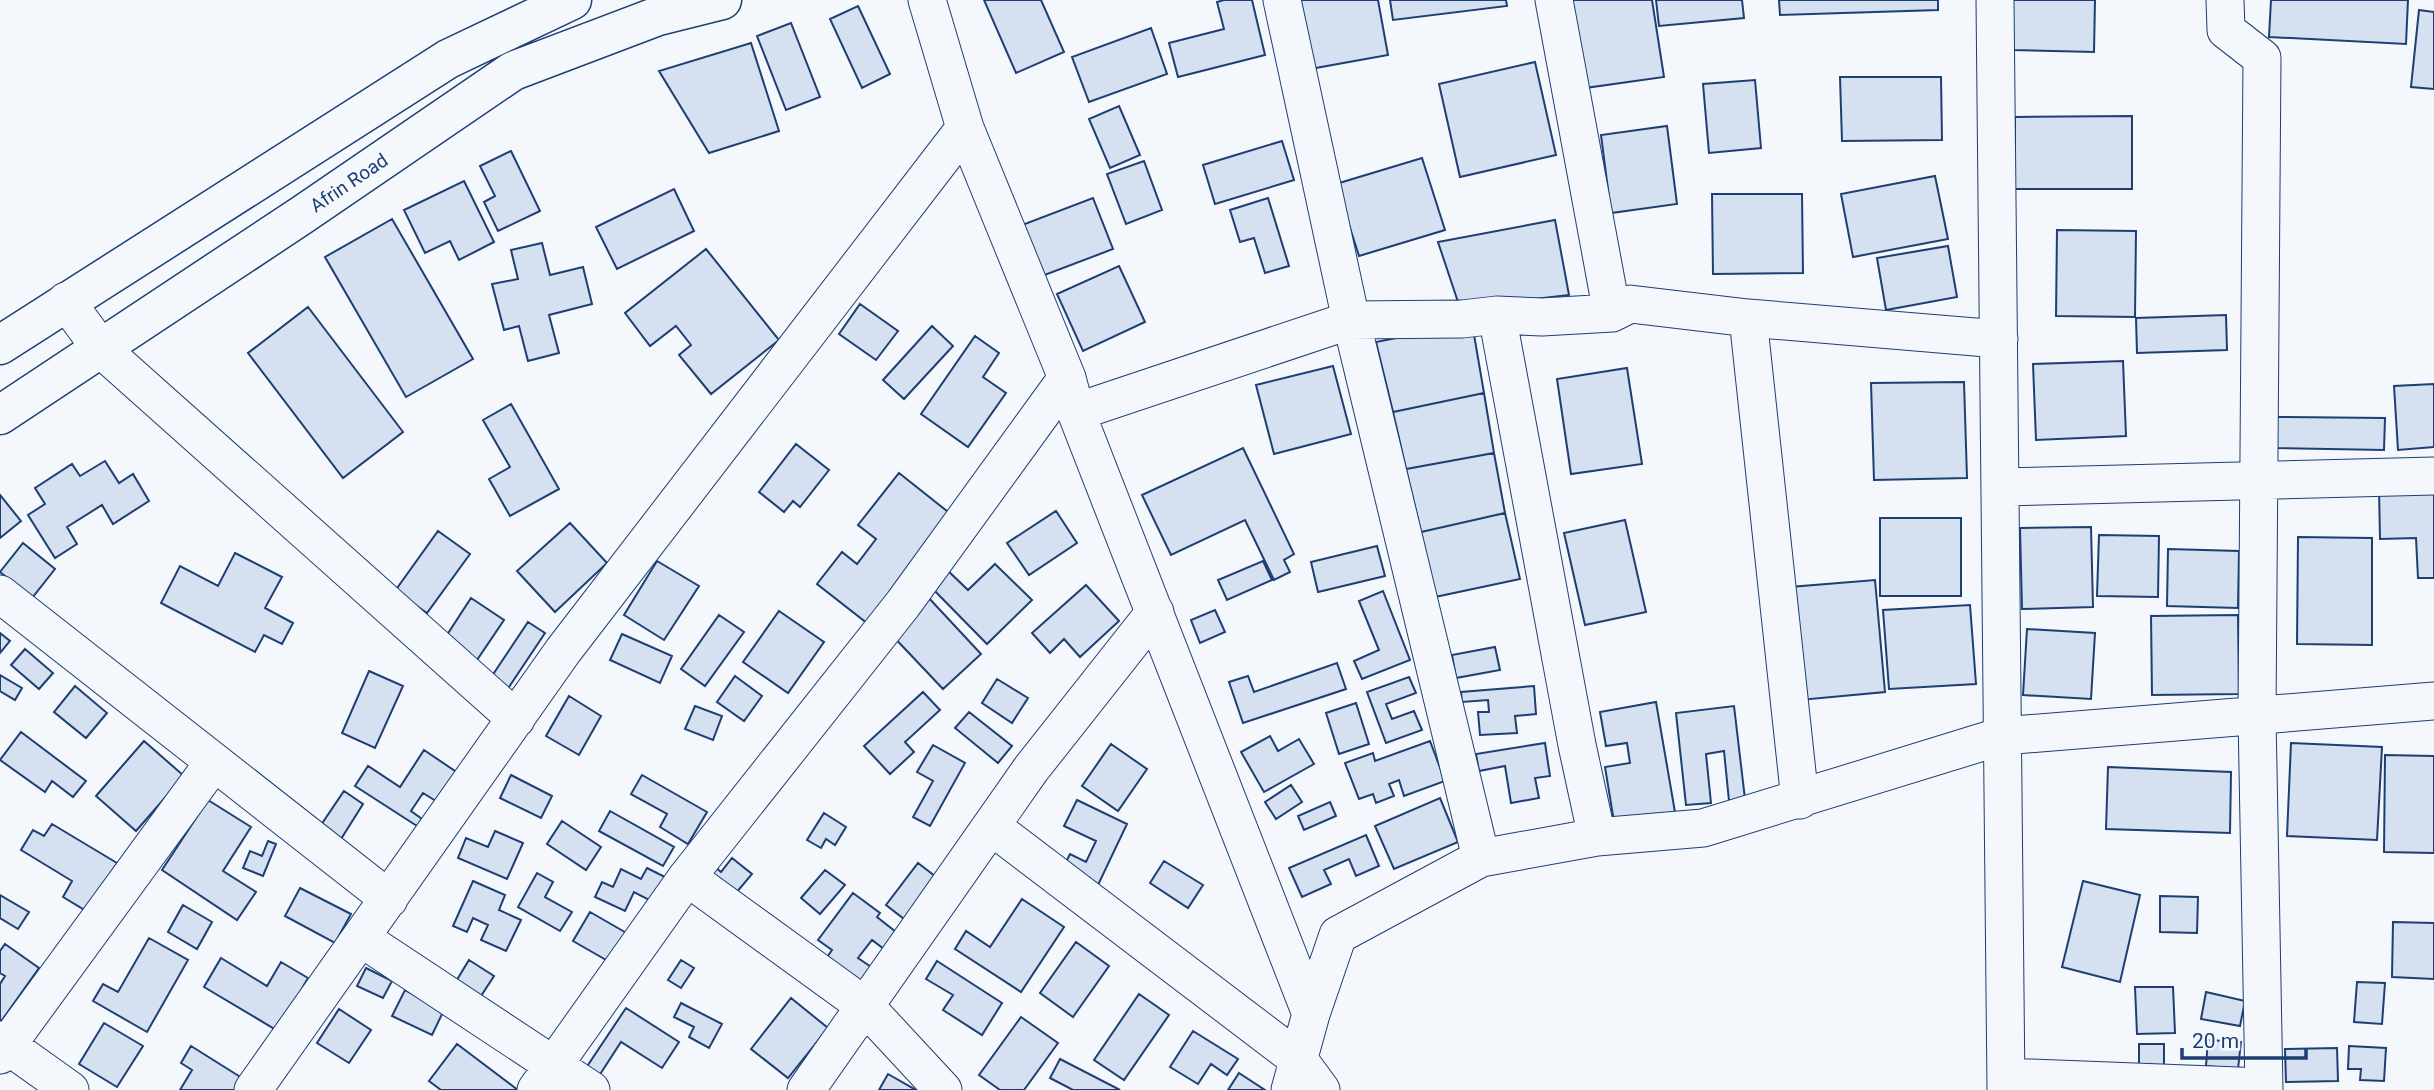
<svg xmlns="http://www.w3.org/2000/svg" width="2434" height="1090" viewBox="0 0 2434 1090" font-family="Roboto,sans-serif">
  <rect width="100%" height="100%" fill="#f4f7fb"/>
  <!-- building -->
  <path fill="#d5e0f0" stroke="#1d3f73" stroke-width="2" d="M984,0H1041L1064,52L1016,73Z
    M1224,0H1252L1265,55L1178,77L1169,43L1224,29L1217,2Z
    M1298,0H1378L1388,55L1310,69Z
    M1390,0H1506L1507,6L1393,20Z
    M1571,0H1652L1664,77L1585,88Z
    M1656,0H1742L1744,18L1659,26Z
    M1779,0H1938V10L1780,15Z
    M2012,0H2095L2094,52L2011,50Z
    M2271,0H2408L2406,44L2269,37Z
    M858,6L890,74L862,88L830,19Z
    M2419,10L2434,12V89L2411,87Z
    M791,23L820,97L786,110L757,36Z
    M1151,28L1167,74L1089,102L1072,57Z
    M751,43L779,131L709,153L659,71Z
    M1535,62L1556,155L1460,177L1439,84Z
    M1840,77H1941L1942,140L1842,141Z
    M1755,80L1761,148L1709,153L1703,84Z
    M1119,106L1140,155L1110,168L1089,119Z
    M2132,116V189H2015V117Z
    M1667,126L1677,204L1611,213L1601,135Z
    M1282,141L1294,180L1215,204L1203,165Z
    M511,151L540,211L498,231L484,202L495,196L480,166Z
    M1422,158L1445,230L1359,256L1336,184Z
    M1144,161L1162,210L1126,224L1107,174Z
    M1935,176L1948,239L1853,257L1841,194Z
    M464,181L494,242L459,260L450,241L425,253L404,210Z
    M674,189L694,231L617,269L596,227Z
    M1712,194H1802L1803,273L1713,274Z
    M1093,198L1113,249L1042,276L1022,225Z
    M1268,198L1289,266L1265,273L1254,238L1240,242L1230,210Z
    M392,219L473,359L406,397L325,257Z
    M1555,220L1569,295L1460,308L1438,242Z
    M2057,230L2136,231L2135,317L2056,316Z
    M542,243L550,275L583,267L592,304L549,315L559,353L528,361L519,326L504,330L492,284L518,279L511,250Z
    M1948,246L1957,297L1886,310L1877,258Z
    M706,249L779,340L711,394L679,355L691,345L676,326L650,346L625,313Z
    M1119,266L1145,322L1083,351L1057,294Z
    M860,304L898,331L876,360L839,334Z
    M308,307L403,432L343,478L248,353Z
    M2226,315L2227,350L2137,353L2136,318Z
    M1472,323L1484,393L1393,412L1376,342Z
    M932,326L953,346L904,399L883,380Z
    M975,336L999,353L983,377L1006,393L968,447L921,414Z
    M2123,361L2126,436L2036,440L2033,364Z
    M1333,366L1351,434L1274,454L1256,385Z
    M1627,368L1642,464L1571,474L1557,379Z
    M1964,382L1967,478L1874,480L1871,383Z
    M2434,384V447L2398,450L2394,386Z
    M1484,393L1494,453L1406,469L1393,412Z
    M511,404L559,489L510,516L489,479L510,467L483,420Z
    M2276,417L2385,418L2384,450L2276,448Z
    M796,444L829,470L800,507L793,501L784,512L759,492Z
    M1243,448L1294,554L1284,560L1290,572L1274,580L1245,520L1171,555L1142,495Z
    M1494,453L1505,513L1421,532L1406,469Z
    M105,461L119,483L133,474L149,501L113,524L102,505L67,527L77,544L55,558L28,515L45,504L35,488L72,464L80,476Z
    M899,473L957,519L872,627L817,584L842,552L857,564L876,539L858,525Z
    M2434,487V578H2418L2416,538L2380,539L2379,488Z
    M0,495L21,521L0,538Z
    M1056,511L1077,543L1029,575L1007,543Z
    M1505,513L1520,579L1435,597L1421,532Z
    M1880,518H1961V596H1880Z
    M1625,520L1646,612L1585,625L1564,533Z
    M570,523L607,563L555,612L517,571Z
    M2091,527L2093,607L2022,609L2020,528Z
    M438,531L470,554L427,613L395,591Z
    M2099,535L2159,536L2158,597L2097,596Z
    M2298,537L2372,538V645L2297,644Z
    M23,543L55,569L32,598L0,572Z
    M1377,546L1385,576L1318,592L1311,562Z
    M2168,549L2239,551L2238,608L2167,606Z
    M235,553L282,577L265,608L293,623L282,644L264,635L255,652L161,603L180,566L218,586Z
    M657,561L699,586L664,640L624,615Z
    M1263,561L1272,580L1227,600L1218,580Z
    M995,564L1032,600L987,644L926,582L943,566L968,590Z
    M1875,580L1885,692L1800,700L1790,587Z
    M1086,585L1119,621L1080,657L1064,639L1050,653L1032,633Z
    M1383,591L1410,660L1362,679L1354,661L1379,650L1359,601Z
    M927,596L981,654L943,689L889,632Z
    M471,598L504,620L477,660L445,638Z
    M1970,605L1976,684L1889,689L1883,610Z
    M1215,610L1225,632L1200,643L1191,620Z
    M779,611L824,642L788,693L743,662Z
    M719,615L744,632L705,686L681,669Z
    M2238,615L2239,694L2152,695L2151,616Z
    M528,622L545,633L507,690L490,679Z
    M2027,629L2095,633L2091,699L2023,695Z
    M0,633L10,641L0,653Z
    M622,634L672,656L660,683L610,660Z
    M1495,647L1500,670L1456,678L1452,655Z
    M25,649L53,673L39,689L11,665Z
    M1337,663L1346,689L1243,723L1229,682L1248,676L1254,692Z
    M369,671L403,686L375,748L342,733Z
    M0,675L22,688L15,700L0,691Z
    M735,676L762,696L744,721L717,702Z
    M1409,677L1416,693L1386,704L1392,719L1414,711L1422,730L1386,743L1367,692Z
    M997,679L1028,698L1012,723L982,703Z
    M75,686L107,713L86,738L54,712Z
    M1534,686L1536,714L1515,716L1517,733L1480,735L1478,712H1489L1488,700L1462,702L1461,692Z
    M923,692L940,710L905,742L914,752L890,774L864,746Z
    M569,696L601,716L579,755L546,736Z
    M1656,702L1676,818L1615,828L1605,767L1630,763L1627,743L1606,746L1600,712Z
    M1356,703L1369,744L1339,754L1326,713Z
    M695,706L722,716L713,740L685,729Z
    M1734,706L1745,799L1729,801L1724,751L1706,754L1711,803L1686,805L1676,713Z
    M969,712L1012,746L998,763L955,728Z
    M21,732L86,781L73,797L52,781L45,792L0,760Z
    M1270,736L1278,751L1299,739L1314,764L1264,792L1241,752Z
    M144,741L184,776L136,831L96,796Z
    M1430,741L1445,781L1404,796L1399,780L1389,784L1394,796L1376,803L1373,794L1359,799L1345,763L1373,753L1375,761Z
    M1545,743L1550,776L1535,778L1539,798L1511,803L1505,766L1479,771L1476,754Z
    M2291,743L2382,747L2377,840L2287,836Z
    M1111,744L1147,769L1118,811L1082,786Z
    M933,745L965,763L930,826L913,817L933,781L917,772Z
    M424,750L458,773L439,803L423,793L411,811L422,819L417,826L355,786L368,766L400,787Z
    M2385,755L2434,756V853L2384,852Z
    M2108,767L2231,772L2230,833L2106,829Z
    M511,775L552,796L541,818L500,798Z
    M642,775L707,812L688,844L660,827L667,814L631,794Z
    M1291,785L1302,802L1276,819L1265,802Z
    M344,791L363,804L341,839L321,825Z
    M1440,798L1458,842L1394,869L1375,826Z
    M208,800L251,827L223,871L256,892L237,920L162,870Z
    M1077,800L1127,824L1098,885L1063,868L1070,854L1086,862L1096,841L1064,826Z
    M1330,802L1336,816L1304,830L1298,816Z
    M610,811L674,847L663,866L599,831Z
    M824,813L846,827L835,845L826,839L821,848L807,840Z
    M562,821L601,847L586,870L547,844Z
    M52,824L117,863L88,912L63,897L72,881L21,850L33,830L44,836Z
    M495,831L523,843L507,879L458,858L466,838L488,847Z
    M1366,835L1379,866L1356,876L1349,859L1324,870L1331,884L1302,897L1289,868Z
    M268,841L276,844L263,876L243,868L250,851L262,856Z
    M732,858L752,874L731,899L705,877L714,866L721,872Z
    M1164,861L1203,885L1188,908L1150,883Z
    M918,863L940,880L908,922L886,905Z
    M647,868L665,877L653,902L634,892L625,911L595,897L602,882L613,887L621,869L641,879Z
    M825,870L845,885L820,914L801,898Z
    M537,873L553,882L545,897L572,912L560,931L518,907Z
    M473,881L505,895L499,910L521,920L506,951L481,940L488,925L473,918L467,932L453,926Z
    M2083,881L2140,895L2120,982L2062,967Z
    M300,888L351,914L335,943L285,916Z
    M853,893L880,913L877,917L896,932L884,949L872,940L858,958L877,971L861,991L823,963L832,950L818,940Z
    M0,895L29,912L18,929L0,918Z
    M2160,896L2198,897L2197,933L2160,932Z
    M1022,899L1064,927L1021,992L955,949L966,931L990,947Z
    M183,905L212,922L197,949L168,932Z
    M590,912L630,935L613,964L573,941Z
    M2393,922L2434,923V979L2392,977Z
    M149,938L188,960L147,1032L93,1001L103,984L118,992Z
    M1076,942L1109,966L1073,1017L1040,993Z
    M5,944L39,968L0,1023V984L5,976L0,973V951Z
    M221,958L267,986L281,962L308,978L278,1031L204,987Z
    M469,960L494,976L479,999L455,983Z
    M681,960L694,968L681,988L668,980Z
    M937,961L1002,1003L982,1035L943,1010L953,995L926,979Z
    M366,968L392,981L383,998L357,986Z
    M2357,982L2385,983L2382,1024L2354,1022Z
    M2135,987H2173L2175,1033L2137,1034Z
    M405,990L444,1010L432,1035L392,1016Z
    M2206,992L2245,1001L2240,1026L2201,1019Z
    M1139,994L1169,1015L1124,1080L1094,1060Z
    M791,998L828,1028L788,1078L751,1049Z
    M681,1003L722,1024L709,1048L689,1037L694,1027L674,1017Z
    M626,1008L679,1042L662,1068L621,1042L599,1076L586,1068Z
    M339,1009L371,1030L349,1063L317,1043Z
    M1021,1017L1058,1043L1024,1090H1000L979,1075Z
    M104,1023L143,1046L117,1087L79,1064Z
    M1193,1031L1238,1059L1227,1075L1211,1064L1198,1084L1170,1067Z
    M2208,1040L2241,1042L2238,1069L2206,1066Z
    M457,1044L518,1090H441L429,1081Z
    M2139,1044H2164V1071H2139Z
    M191,1046L242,1078L235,1090H180L192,1070L181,1063Z
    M2349,1046L2386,1048L2384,1081L2360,1080L2361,1069H2348Z
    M2337,1048L2338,1081L2286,1082L2285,1049Z
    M1060,1059L1120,1090H1073L1050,1078Z
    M1239,1073L1265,1090H1228Z
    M888,1074L916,1090H879Z"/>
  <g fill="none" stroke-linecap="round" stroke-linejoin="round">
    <!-- minor casing -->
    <g stroke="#1d3f73" stroke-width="39">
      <path id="minor" d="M927,0L965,128L1067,378L1076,412L1311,1014
        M1282,0L1351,320L1481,858
        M1554,0L1612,313
        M1995,0L2006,1090
        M2225,0L2226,30L2262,58L2257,716L2264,1090
        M66,301L101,349L516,719
        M1497,315L1577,745L1597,837
        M1748,318L1999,339
        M1076,412L1351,320L1462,319L1497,315L1542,317L1612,313L1630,304L1748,318L1800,800
        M2000,487L2434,476
        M0,594L389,899
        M991,826L1299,1060L1321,1090
        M687,877L865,1006L943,1090
        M361,938L591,1090
        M0,1040L70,1090
        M0,1055L214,762
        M2006,1077L2264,1087
        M253,1090L563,651L965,128
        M536,1090L687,877L903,604L1067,378
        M806,1090L1031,769L1155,612
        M1290,1090L1311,1014L1338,935L1481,858L1597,837L1703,828L2002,736L2434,701"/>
    </g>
    <!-- primary casing -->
    <g stroke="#1d3f73" stroke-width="41">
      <path id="primary" d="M0,345L448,59L572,0
        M0,415L302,215L513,71L658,16L722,0"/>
    </g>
    <!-- minor -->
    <use href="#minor" stroke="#f4f7fb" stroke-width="37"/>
    <!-- primary -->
    <use href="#primary" stroke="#f4f7fb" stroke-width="38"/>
  </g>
  <g text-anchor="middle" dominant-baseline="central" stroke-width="5" stroke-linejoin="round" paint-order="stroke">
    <!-- street labels -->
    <g font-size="19" fill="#1d3f73" stroke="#f4f7fb">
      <text transform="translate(349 183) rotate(-34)">Afrin Road</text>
    </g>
  </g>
  <!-- scale -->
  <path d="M2182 1048v10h124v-10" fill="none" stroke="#1d3f73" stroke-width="3.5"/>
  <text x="2192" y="1048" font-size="21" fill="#1d3f73" stroke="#f4f7fb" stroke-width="5" paint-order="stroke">20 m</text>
</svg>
